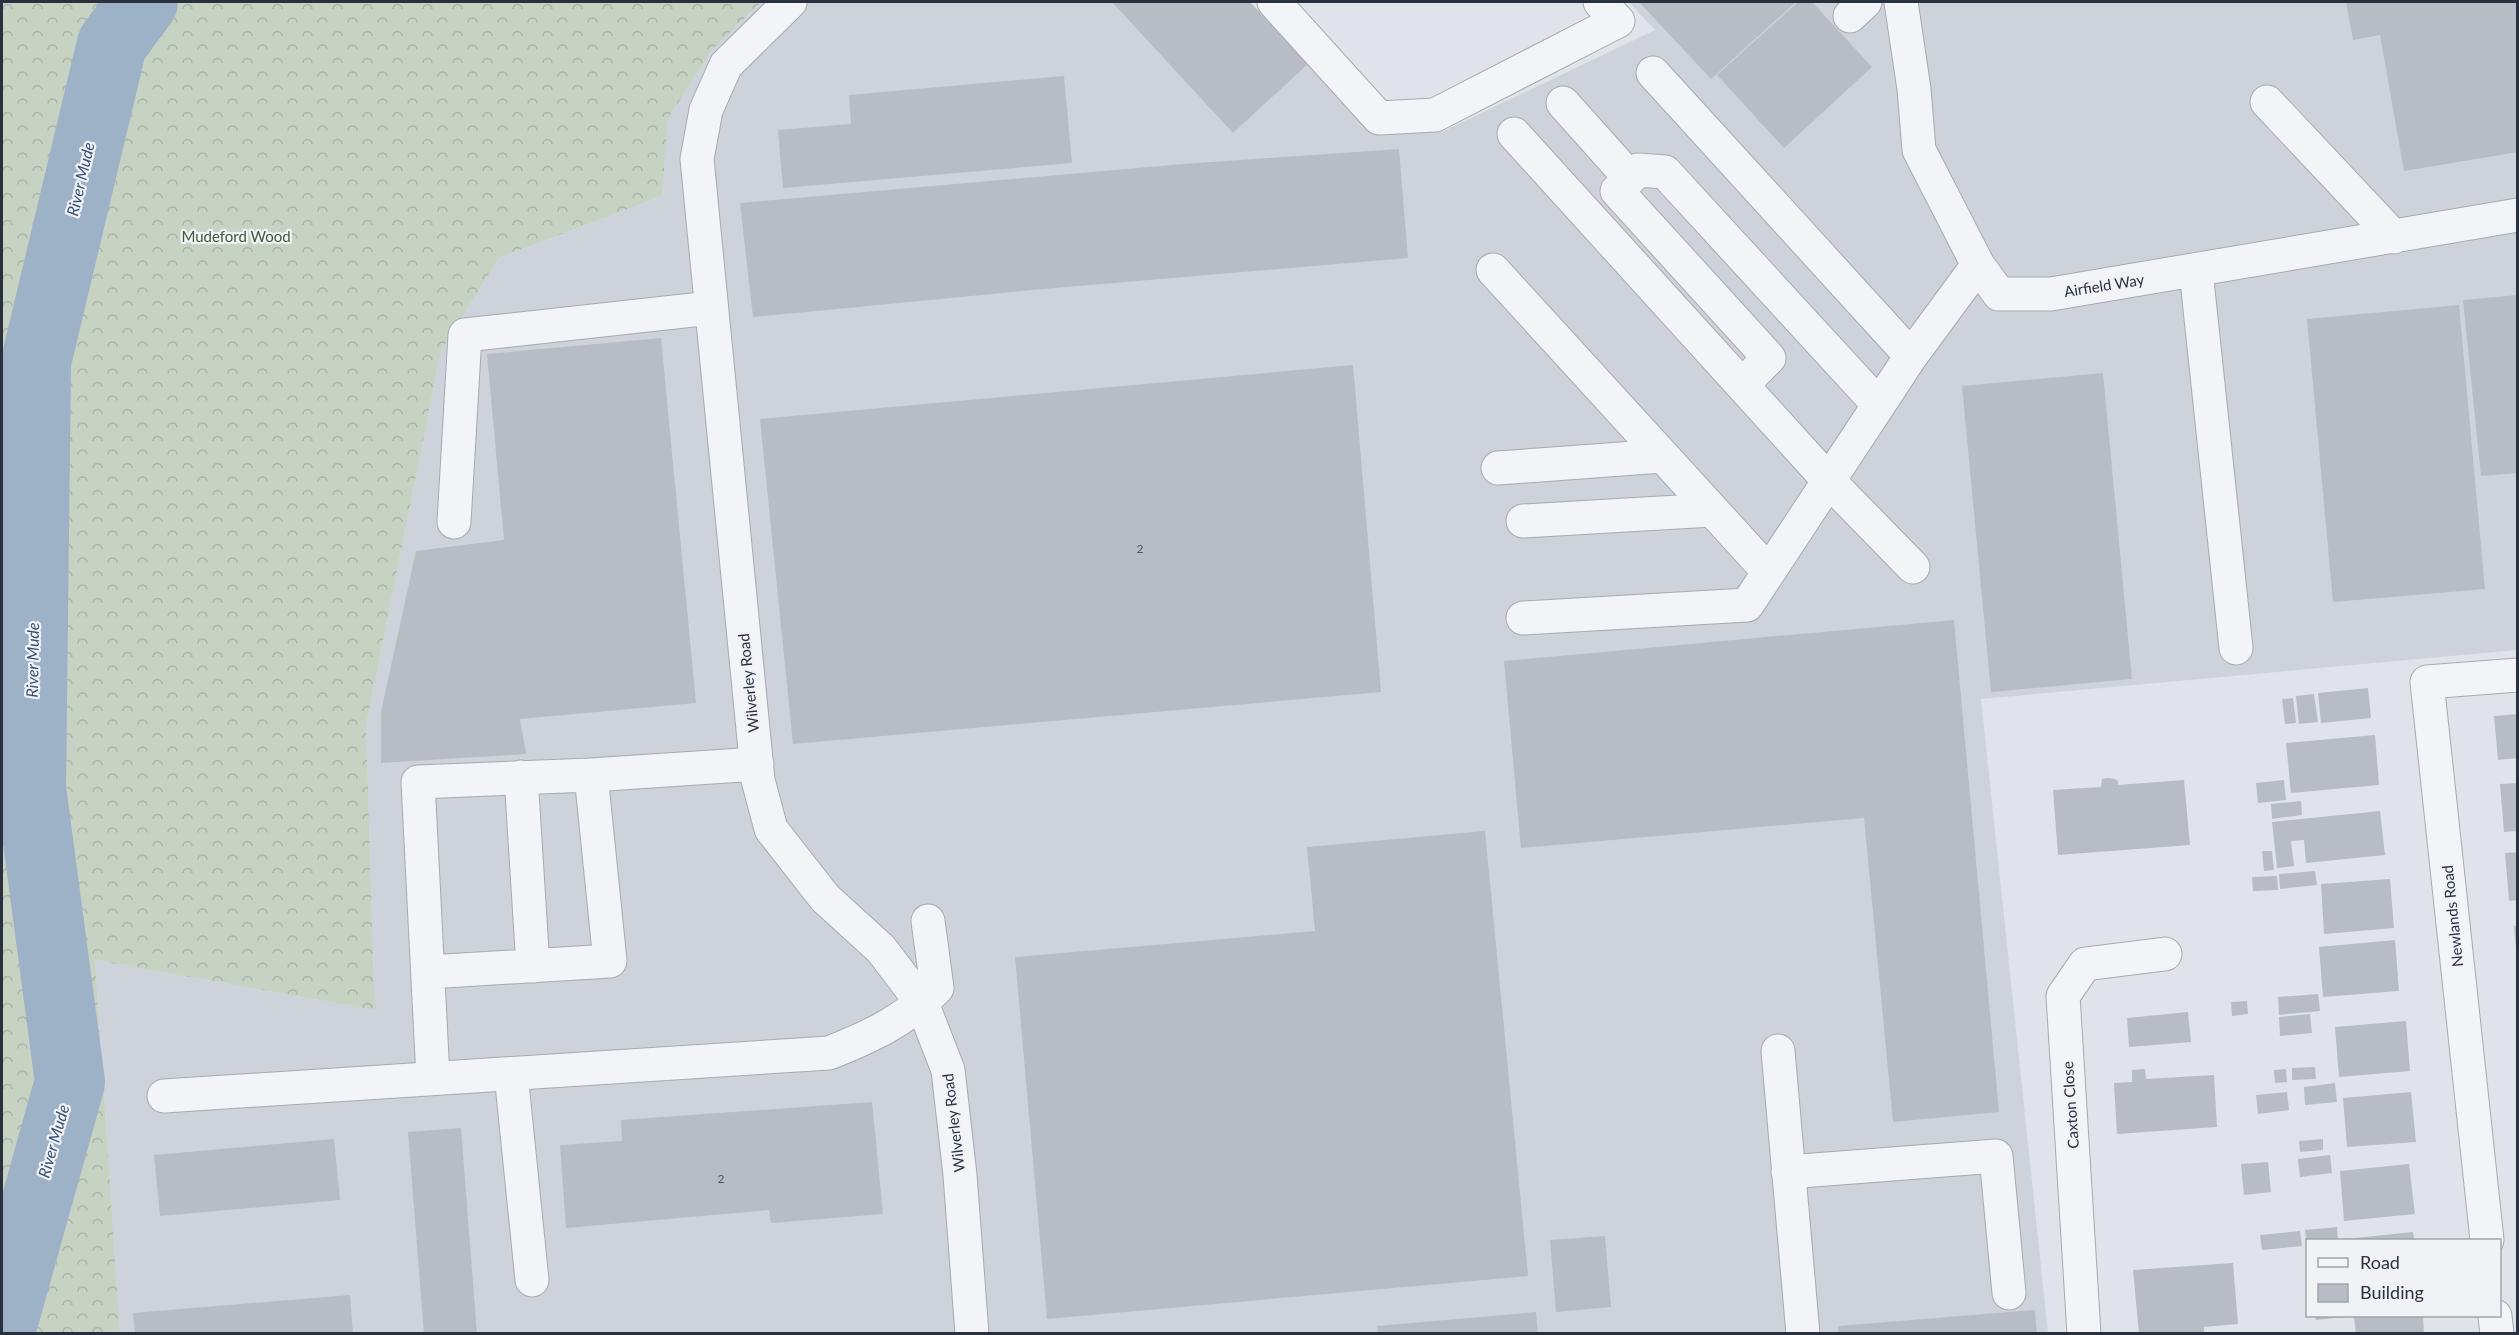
<svg xmlns="http://www.w3.org/2000/svg" width="2519" height="1335" viewBox="0 0 2519 1335" font-family="Lato,sans-serif">
  <defs>
    <pattern id="forest-crowns" width="20" height="18" patternUnits="userSpaceOnUse" patternTransform="scale(1.5)"><rect width="20" height="18" fill="#c6d2c2"/><path d="M2 6a3 3 0 1 1 6 0M12 15a3 3 0 1 1 6 0" fill="none" stroke="#aab5a8"/></pattern>
  </defs>
  <rect width="100%" height="100%" fill="#e0e3e9"/>
  <!-- built -->
  <path fill="#ced2da" d="M761,2H1250L1375,135L1444,131L1655,30L1629,2H2517V650L1981,699L2048,1333H120L95,960L375,1010L366,726L441,351L499,258L662,196L668,119L711,51Z"/>
  <!-- forest -->
  <path fill="url(#forest-crowns)" d="M2,2H761L711,51L668,119L662,196L499,258L441,351L366,726L375,1010L95,960L120,1333L2,1334Z"/>
  <g fill="none" stroke-linecap="round" stroke-linejoin="round">
    <!-- river -->
    <path stroke="#9db1c7" stroke-width="70" d="M2,1325L70,1082L31,788L36,362L112,44L143,2"/>
  </g>
  <!-- building -->
  <path fill="#b8bdc5" d="M1112,2H1250L1308,64L1233,133Z
    M1639,2H1796L1711,79Z
    M1798,2H1812L1872,67L1784,148L1717,75Z
    M2346,2H2518V152L2404,171L2380,35L2353,40Z
    M1064,76L1072,163L783,188L778,130L851,124L849,95Z
    M1399,149L1408,258L1043,289L753,317L740,203L1183,164Z
    M2518,295V473L2481,476L2463,300Z
    M2459,305L2485,589L2333,602L2307,319Z
    M661,338L696,703L520,719L526,754L381,763V712L416,551L504,540L487,354Z
    M1353,365L1381,692L793,744L760,419Z
    M2103,373L2132,679L1991,692L1962,386Z
    M1954,620L1999,1112L1893,1122L1864,818L1521,848L1504,661Z
    M2368,688L2371,718L2321,723L2318,693Z
    M2314,694L2318,722L2299,724L2296,696Z
    M2293,698L2296,723L2285,724L2282,699Z
    M2518,714V758L2498,760L2494,716Z
    M2375,735L2379,785L2291,793L2286,743Z
    M2107,778L2115,779L2118,781V785L2184,780L2190,845L2058,855L2053,790L2101,787L2102,779Z
    M2284,780L2286,800L2258,803L2256,783Z
    M2518,783V831L2504,832L2500,784Z
    M2301,801L2302,815L2272,819L2271,804Z
    M2380,811L2385,855L2306,863L2304,840L2291,841L2294,866L2277,868L2272,822Z
    M1485,831L1528,1276L1047,1319L1015,957L1315,931L1307,847Z
    M2262,851H2272L2274,870L2264,871Z
    M2518,852V900L2509,901L2505,853Z
    M2315,871L2317,885L2280,889L2279,874Z
    M2277,876L2278,890L2253,891L2252,877Z
    M2390,879L2394,928L2324,934L2321,884Z
    M2514,926H2518V949H2516Z
    M2395,940L2399,991L2323,997L2319,947Z
    M2318,994L2320,1011L2279,1015L2278,997Z
    M2247,1001L2248,1014L2232,1016L2231,1002Z
    M2188,1012L2191,1042L2129,1047L2127,1018Z
    M2310,1014L2312,1033L2280,1036L2279,1017Z
    M2406,1021L2410,1071L2339,1077L2335,1027Z
    M2315,1067L2316,1079L2292,1080V1068Z
    M2145,1069L2146,1079L2214,1075L2217,1127L2117,1134L2114,1083L2132,1082V1070Z
    M2286,1069L2287,1082L2275,1083L2274,1070Z
    M2335,1083L2337,1102L2305,1105L2304,1087Z
    M2287,1092L2289,1110L2258,1114L2256,1095Z
    M2411,1092L2416,1142L2347,1147L2343,1098Z
    M872,1102L883,1214L771,1223L769,1210L566,1228L560,1145L622,1141L621,1120Z
    M461,1128L477,1334H424L408,1132Z
    M334,1139L340,1200L160,1216L154,1155Z
    M2323,1139V1150L2300,1152L2299,1141Z
    M2330,1155L2332,1173L2300,1177L2298,1159Z
    M2268,1162L2271,1192L2244,1195L2241,1164Z
    M2409,1164L2415,1214L2344,1221L2340,1171Z
    M2337,1227L2338,1240H2306L2305,1230Z
    M2300,1231L2302,1246L2262,1250L2260,1235Z
    M2413,1232L2414,1240H2346V1239Z
    M1605,1236L1611,1307L1556,1312L1550,1240Z
    M2233,1263L2238,1324L2204,1327V1332L2139,1334L2133,1270Z
    M350,1295L353,1334H135L133,1313Z
    M2035,1310L2037,1334H1838V1326Z
    M1536,1312L1538,1334H1378L1377,1326Z
    M2315,1316H2344V1317L2316,1320Z
    M2354,1316H2423L2424,1334H2356Z"/>
  <g fill="none" stroke-linecap="round" stroke-linejoin="round">
    <!-- minor casing -->
    <g stroke="#a5aab3" stroke-width="35">
      <path id="minor" d="M790,2L726,65L706,110L697,159L758,780L771,829L825,898L881,949L922,1003L948,1070L960,1175L972,1334
        M1274,2L1379,118L1435,115L1618,21L1600,2
        M1901,2L1914,89L1919,150L1978,265L1999,294H2051L2518,215
        M1850,16L1865,2
        M1653,73L1911,356
        M2267,102L2394,237
        M1563,103L1630,178
        M1514,134L1829,481L1913,567
        M1493,270L1768,571
        M2196,271L2236,648
        M1742,385L1769,358L1617,191L1638,170L1665,172L1878,404
        M1498,468L1662,456
        M1523,521L1712,510
        M454,522L465,335L711,308
        M1523,618L1747,605L1911,356L1978,265
        M521,777L533,966
        M428,972L610,961L591,775
        M1778,1051L1803,1334
        M511,1074L532,1280
        M433,1078L418,782L591,775L757,764
        M164,1096L829,1053C872,1036 904,1021 937,988L928,921
        M1788,1172L1996,1156L2009,1293
        M2487,1240L2427,682L2518,675
        M2495,1316L2497,1334
        M2084,1334L2063,996L2085,964L2165,954"/>
    </g>
    <!-- minor -->
    <use href="#minor" stroke="#f3f4f7" stroke-width="33"/>
  </g>
  <g text-anchor="middle" dominant-baseline="central" stroke-width="4.5" stroke-linejoin="round" paint-order="stroke">
    <!-- number labels -->
    <g font-size="12" fill="#4d5460">
      <text x="1140" y="548">2</text>
      <text x="721" y="1178">2</text>
    </g>
    <!-- park labels -->
    <g font-size="15" fill="#3e5a37" stroke="#f0f2f6">
      <text x="236" y="236">Mudeford Wood</text>
    </g>
    <!-- street labels -->
    <g font-size="15" fill="#29313f" stroke="#f0f2f6">
      <text transform="translate(2104 285) rotate(-9)">Airfield Way</text>
      <text transform="translate(748 683) rotate(-96)">Wilverley Road</text>
      <text transform="translate(2452 916) rotate(-96)">Newlands Road</text>
      <text transform="translate(2070 1105) rotate(-94)">Caxton Close</text>
      <text transform="translate(953 1123) rotate(-97)">Wilverley Road</text>
    </g>
    <!-- water labels -->
    <g font-size="16" font-style="italic" fill="#355072" stroke="#f0f2f6">
      <text transform="translate(80 179) rotate(-77)">River Mude</text>
      <text transform="translate(32 660) rotate(-89)">River Mude</text>
      <text transform="translate(53 1141) rotate(-74)">River Mude</text>
    </g>
  </g>
  <!-- border -->
  <rect width="2519" height="1335" fill="none" stroke="#29313f" stroke-width="6"/>
  <!-- legend -->
  <rect x="2306" y="1239" width="195" height="78" fill="#f0f2f6" stroke="#a0a5ad" stroke-width="1.5"/>
  <rect x="2318" y="1258" width="30" height="9" fill="#f3f4f7" stroke="#a0a5ad" stroke-width="1.5"/>
  <text x="2360" y="1269" font-size="18" fill="#29313f">Road</text>
  <rect x="2318" y="1284" width="30" height="18" fill="#b8bdc5" stroke="#a0a5ad" stroke-width="1.5"/>
  <text x="2360" y="1299" font-size="18" fill="#29313f">Building</text>
</svg>
